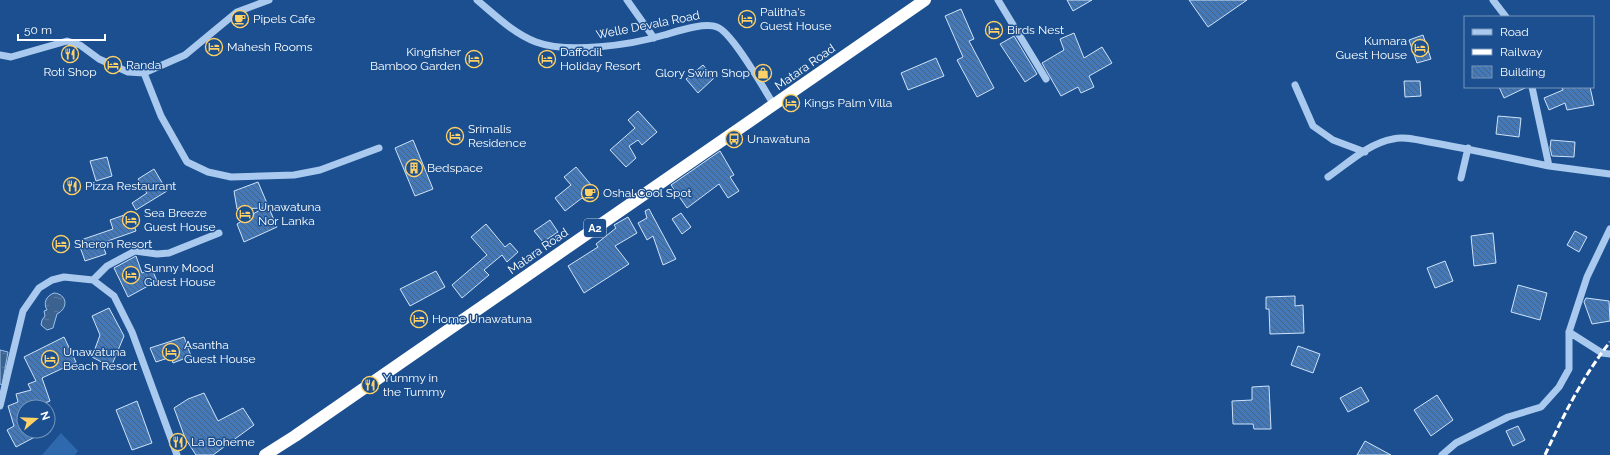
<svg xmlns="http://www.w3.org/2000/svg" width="1610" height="455" viewBox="0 0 1610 455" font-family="Raleway,sans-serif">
  <defs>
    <pattern id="water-ripples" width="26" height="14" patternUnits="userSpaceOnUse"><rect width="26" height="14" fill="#3c6290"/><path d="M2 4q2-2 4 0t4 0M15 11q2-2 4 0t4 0" fill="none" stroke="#597aa1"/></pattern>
    <pattern id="building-back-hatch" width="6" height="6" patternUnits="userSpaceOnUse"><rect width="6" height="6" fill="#4478b7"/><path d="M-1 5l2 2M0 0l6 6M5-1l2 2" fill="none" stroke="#486282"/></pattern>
  </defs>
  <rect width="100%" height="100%" fill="#1b4f8f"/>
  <!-- green -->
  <path fill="#2e69ad" d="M61,433L78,451L75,455H42Z"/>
  <!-- water -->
  <path fill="url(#water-ripples)" stroke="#9cc4f0" d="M54,293C67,294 69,308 57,314L53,328L47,330L41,325L42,320L45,316L44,311L47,310C43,303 46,296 54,293Z
    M0,350L8,352L2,385L0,384Z"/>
  <!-- building -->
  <path fill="url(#building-back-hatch)" stroke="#cfe3fa" d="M1067,0H1092L1073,11Z
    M1189,0H1247L1208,27Z
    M961,9L974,39L969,41L994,88L977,97L957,60L963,57L945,16Z
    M1074,33L1084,58L1102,47L1112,63L1089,76L1094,87L1081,93L1078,87L1061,96L1042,63L1064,50L1060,39Z
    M1423,35L1431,59L1417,63L1409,40Z
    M1014,36L1037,74L1025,82L1000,44Z
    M936,58L944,76L908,90L901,73Z
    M703,65L714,78L698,93L686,79Z
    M1404,81H1420L1421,96L1405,97Z
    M1499,87H1527L1504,98Z
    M1569,87H1590L1594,105L1567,110L1565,103L1549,110L1544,98L1563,90L1562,88Z
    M638,111L657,132L642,145L638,140L629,146L636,158L626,167L610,150L635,128L628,120Z
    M1498,116L1521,118L1519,137L1496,134Z
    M413,140L433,189L415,196L395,148Z
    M1551,140L1575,142L1574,157L1552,156L1550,148Z
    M720,151L734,175L730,177L739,191L728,198L719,184L687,208L671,185Z
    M107,157L112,176L96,181L90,161Z
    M576,167L597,192L586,201L582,198L565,211L555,198L571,185L564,177Z
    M154,169L167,191L136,210L132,203L147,193L138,179Z
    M258,182L277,227L244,242L237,224L263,208L237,209L234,191Z
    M649,209L676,259L663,265L653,236L647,240L638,223L647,218L645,211Z
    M130,213L136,231L102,243L106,254L85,261L78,241L113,229L110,220Z
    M681,213L691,227L682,234L672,219Z
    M628,217L637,233L615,246L629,264L584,293L568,266L598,247L596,244L616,228L614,225Z
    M550,220L558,232L543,242L534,231Z
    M486,224L505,247L510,243L518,252L507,262L502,255L484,270L489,275L462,298L452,285L487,255L471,237Z
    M1575,231L1587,237L1579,252L1567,245Z
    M1493,233L1496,263L1474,266L1471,236Z
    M136,256L142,273L152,269L157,281L128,297L114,268Z
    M1445,261L1453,281L1435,288L1427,268Z
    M436,271L445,287L410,306L400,289Z
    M1518,285L1547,293L1540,320L1511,312Z
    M1295,296V306L1303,305L1304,333L1270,334L1269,309H1266V297Z
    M1586,298L1609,301L1610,321L1592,324L1584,302Z
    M109,308L124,336L111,367L92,357L100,335L92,316Z
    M64,337L76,362L42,378L50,401L34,407H24V431H46L16,447L7,430L14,426L8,406L18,402L16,394L31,390L28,384L36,381L24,357Z
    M184,337L191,356L173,363L171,357L156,362L150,348Z
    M1298,346L1320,354L1313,373L1291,365Z
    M1269,386L1271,429H1254L1253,424H1233L1232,401L1252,400V387Z
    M1361,387L1369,401L1348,412L1340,398Z
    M204,393L218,421L243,408L254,425L213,455H196L185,438L174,408L188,399Z
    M1437,395L1453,420L1431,436L1414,410Z
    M137,401L152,443L132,450L116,410Z
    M1518,426L1525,440L1513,446L1506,431Z
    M1365,441L1391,455H1357Z"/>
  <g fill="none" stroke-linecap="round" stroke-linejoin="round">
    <!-- minor -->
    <path stroke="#a9c9ee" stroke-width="7" d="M477,0C495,15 513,33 536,42C568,54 631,45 664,35C678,31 705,22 717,27C732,32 764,89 774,105
      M627,0L654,38
      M998,0L1046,79
      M1493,0L1506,17
      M0,55L11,57L67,41L80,45L99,59L128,72L144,73L185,55L237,12L269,0
      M144,73L161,116L187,162L208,172L231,177L294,175L320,170L379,148
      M1295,85L1313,126L1333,140L1365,152
      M1532,87L1549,166L1610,174
      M1328,177C1347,164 1369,143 1393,139C1404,136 1418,140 1429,142C1470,149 1509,158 1549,166
      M1461,178L1468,148
      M93,280L107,266L135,251L157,254L169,253L219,233
      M1569,332L1602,353L1610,354
      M0,406L23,311L39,288L52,280L64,277L93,280L114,296L132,332L177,455
      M1442,455L1456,443L1508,417L1541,407L1559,387L1569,369V332L1587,277L1610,229"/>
    <!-- highway -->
    <path stroke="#fff" stroke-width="12" d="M265,455L295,436L925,0"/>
    <!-- rail -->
    <path stroke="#fff" stroke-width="3" stroke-dasharray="7 3" stroke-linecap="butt" d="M1545,455C1563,416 1583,376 1610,342"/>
  </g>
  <!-- icons -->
  <defs>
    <g id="cafe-ring" transform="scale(0.9)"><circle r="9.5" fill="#1b4f8f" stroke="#ffd166" stroke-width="1.5"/><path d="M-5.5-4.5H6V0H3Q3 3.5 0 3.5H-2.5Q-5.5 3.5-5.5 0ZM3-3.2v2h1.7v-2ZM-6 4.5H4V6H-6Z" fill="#ffd166"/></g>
    <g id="hotel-ring" transform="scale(0.9)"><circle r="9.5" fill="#1b4f8f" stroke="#ffd166" stroke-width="1.5"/><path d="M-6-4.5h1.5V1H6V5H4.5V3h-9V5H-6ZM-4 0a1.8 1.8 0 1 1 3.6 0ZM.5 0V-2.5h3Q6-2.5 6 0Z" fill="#ffd166"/></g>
    <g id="restaurant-ring" transform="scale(0.9)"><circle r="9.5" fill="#1b4f8f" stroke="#ffd166" stroke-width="1.5"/><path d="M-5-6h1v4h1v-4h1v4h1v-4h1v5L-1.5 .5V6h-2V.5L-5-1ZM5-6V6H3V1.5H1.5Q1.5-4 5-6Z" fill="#ffd166"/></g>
    <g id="shop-ring" transform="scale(0.9)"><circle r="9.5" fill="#1b4f8f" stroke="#ffd166" stroke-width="1.5"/><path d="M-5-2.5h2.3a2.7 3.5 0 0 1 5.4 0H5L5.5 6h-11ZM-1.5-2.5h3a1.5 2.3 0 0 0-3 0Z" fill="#ffd166"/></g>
    <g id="bus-ring" transform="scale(0.9)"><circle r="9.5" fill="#1b4f8f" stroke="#ffd166" stroke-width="1.5"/><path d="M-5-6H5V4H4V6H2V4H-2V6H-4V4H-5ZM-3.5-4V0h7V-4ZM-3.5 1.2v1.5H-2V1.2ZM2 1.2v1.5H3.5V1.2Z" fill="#ffd166"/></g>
    <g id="building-ring" transform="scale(0.9)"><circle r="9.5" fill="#1b4f8f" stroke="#ffd166" stroke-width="1.5"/><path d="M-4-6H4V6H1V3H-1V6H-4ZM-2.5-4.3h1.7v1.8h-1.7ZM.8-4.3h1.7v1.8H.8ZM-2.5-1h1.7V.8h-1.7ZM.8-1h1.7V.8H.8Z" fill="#ffd166"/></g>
  </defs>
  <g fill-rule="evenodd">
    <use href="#cafe-ring" x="240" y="19"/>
    <use href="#hotel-ring" x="747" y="19"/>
    <use href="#hotel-ring" x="994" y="30"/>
    <use href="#hotel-ring" x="214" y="47"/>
    <use href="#hotel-ring" x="1420" y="48"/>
    <use href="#restaurant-ring" x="70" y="54"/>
    <use href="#hotel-ring" x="474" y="59"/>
    <use href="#hotel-ring" x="547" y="59"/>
    <use href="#hotel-ring" x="113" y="65"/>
    <use href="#shop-ring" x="763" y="73"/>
    <use href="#hotel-ring" x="791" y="103"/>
    <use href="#hotel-ring" x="455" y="136"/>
    <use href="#bus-ring" x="734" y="139"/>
    <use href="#building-ring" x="414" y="168"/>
    <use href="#restaurant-ring" x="72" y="186"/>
    <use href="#cafe-ring" x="590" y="193"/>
    <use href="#hotel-ring" x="245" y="214"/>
    <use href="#hotel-ring" x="131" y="220"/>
    <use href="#hotel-ring" x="61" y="244"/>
    <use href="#hotel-ring" x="131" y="275"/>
    <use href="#hotel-ring" x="419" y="319"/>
    <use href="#hotel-ring" x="171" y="352"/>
    <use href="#hotel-ring" x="50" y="359"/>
    <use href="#restaurant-ring" x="370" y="385"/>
    <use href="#restaurant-ring" x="178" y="442"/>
  </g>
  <g text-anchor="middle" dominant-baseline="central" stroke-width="3" stroke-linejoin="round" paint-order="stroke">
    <!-- shield labels -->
    <rect fill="#1b4f8f" stroke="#bbcadd" stroke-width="1" x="584" y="219" width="22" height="18" rx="3"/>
    <g font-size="11" font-weight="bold" fill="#fff">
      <text x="595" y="228">A2</text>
    </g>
    <!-- poi labels -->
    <g font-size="12" fill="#fff" stroke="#1b4f8f" text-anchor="start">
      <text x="760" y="12">Palitha's<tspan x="760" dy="14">Guest House</tspan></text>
      <text x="253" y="19">Pipels Cafe</text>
      <text x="1007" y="30">Birds Nest</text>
      <text x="1407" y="41" text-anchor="end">Kumara<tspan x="1407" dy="14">Guest House</tspan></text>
      <text x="227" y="47">Mahesh Rooms</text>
      <text x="461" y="52" text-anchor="end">Kingfisher<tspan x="461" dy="14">Bamboo Garden</tspan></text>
      <text x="560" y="52">Daffodil<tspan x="560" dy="14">Holiday Resort</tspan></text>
      <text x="126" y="65">Randa</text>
      <text x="70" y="72" text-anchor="middle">Roti Shop</text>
      <text x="750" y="73" text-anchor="end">Glory Swim Shop</text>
      <text x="804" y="103">Kings Palm Villa</text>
      <text x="468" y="129">Srimalis<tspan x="468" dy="14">Residence</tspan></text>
      <text x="747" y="139">Unawatuna</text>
      <text x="427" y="168">Bedspace</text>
      <text x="85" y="186">Pizza Restaurant</text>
      <text x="603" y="193">Oshal Cool Spot</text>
      <text x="258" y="207">Unawatuna<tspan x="258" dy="14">Nor Lanka</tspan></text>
      <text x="144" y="213">Sea Breeze<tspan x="144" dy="14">Guest House</tspan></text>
      <text x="74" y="244">Sheron Resort</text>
      <text x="144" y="268">Sunny Mood<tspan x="144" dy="14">Guest House</tspan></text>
      <text x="432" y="319">Home Unawatuna</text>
      <text x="184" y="345">Asantha<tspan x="184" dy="14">Guest House</tspan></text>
      <text x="63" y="352">Unawatuna<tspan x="63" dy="14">Beach Resort</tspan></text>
      <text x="383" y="378">Yummy in<tspan x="383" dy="14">the Tummy</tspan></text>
      <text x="191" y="442">La Boheme</text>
    </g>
    <!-- street labels -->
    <g font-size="12" fill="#fff" stroke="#1b4f8f">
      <text transform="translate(648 25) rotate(-11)">Welle Devala Road</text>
      <text transform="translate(805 67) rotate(-35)">Matara Road</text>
      <text transform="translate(538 251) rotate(-35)">Matara Road</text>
    </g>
  </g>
  <!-- legend -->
  <rect x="1464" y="16" width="130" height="72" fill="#1b4f8f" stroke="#7695bc"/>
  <rect x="1472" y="29" width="20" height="6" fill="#a9c9ee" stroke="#7695bc"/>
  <text x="1500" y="36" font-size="12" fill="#ffffff">Road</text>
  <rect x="1472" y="49" width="20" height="6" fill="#ffffff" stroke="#7695bc"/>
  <text x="1500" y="56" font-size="12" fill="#ffffff">Railway</text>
  <rect x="1472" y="66" width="20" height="12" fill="url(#building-back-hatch)" stroke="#7695bc"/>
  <text x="1500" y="76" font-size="12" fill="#ffffff">Building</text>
  <!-- north arrow -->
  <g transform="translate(36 419) rotate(71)"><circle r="19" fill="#1b4f8f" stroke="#7695bc"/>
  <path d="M0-3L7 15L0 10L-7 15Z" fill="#ffd166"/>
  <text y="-6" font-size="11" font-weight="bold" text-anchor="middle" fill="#ffffff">N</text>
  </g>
  <!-- scale -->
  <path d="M18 34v6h87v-6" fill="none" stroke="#ffffff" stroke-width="2"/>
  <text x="24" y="34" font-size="12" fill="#ffffff" stroke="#1b4f8f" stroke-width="3" paint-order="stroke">50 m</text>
</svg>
